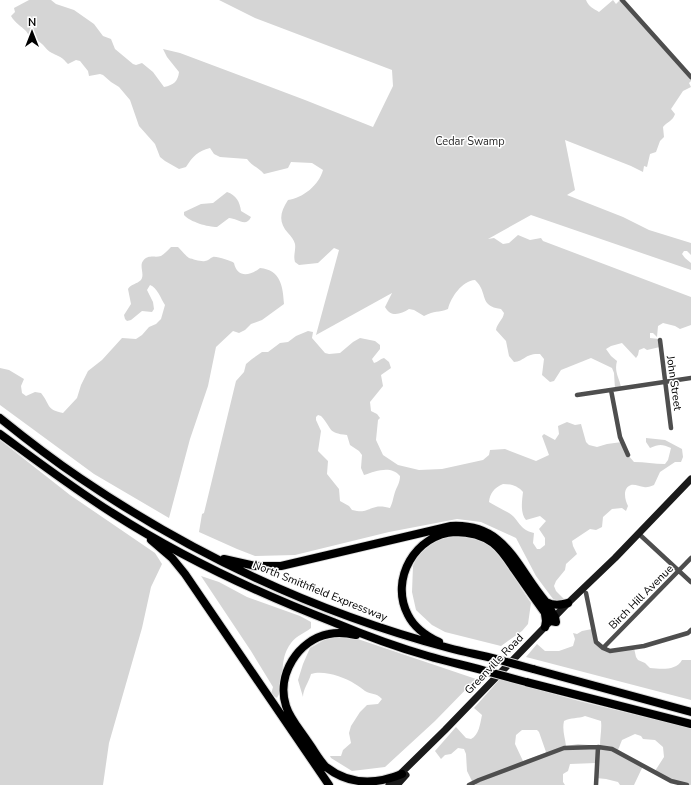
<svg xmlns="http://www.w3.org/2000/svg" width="691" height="785" viewBox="0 0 691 785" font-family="'Nunito Sans',sans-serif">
  <rect width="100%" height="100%" fill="#fff"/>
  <!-- green -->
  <path fill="#d5d5d5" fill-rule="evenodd" d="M29,0H51L56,4L74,10L94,24L103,36L111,39L115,49L133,64L136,65L142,63L153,72L164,87C174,85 178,81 179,72L167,57L163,49L180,53L305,100L373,127L393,86L392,70L255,18L219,0H586C588,6 594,9 599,12L613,0L616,4L620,0L691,78V81L689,83L691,87L683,91L671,109L675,114C673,121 667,122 663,127L664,137L660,141L656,152L650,154L647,167L644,166L643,172L631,166L565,140L575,190L567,195L623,217L649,230L691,243V255L687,251H684L682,254L685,258L691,263V270L531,215L488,239L494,238L503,244L509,243L518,235L530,240L541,238L543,241L691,297V325L680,329L675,326L663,323L658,326L657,337L653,333H650V338L659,339L660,347L647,350L644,348L639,350L638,355L636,358L622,343L611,346L606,349L611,356L617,361C614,372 619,377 621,387L615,389L614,373L612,368L591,358L561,370L554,381L550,382L542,375L544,359L540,354C525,353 525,361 514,362L509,356L506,341L496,330C497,323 503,320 504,313L501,309C478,306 489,293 475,280C462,281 451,297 448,309C438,313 435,310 424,316L414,310L409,309C401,314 391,318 385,307L392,293L316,335L339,250L334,248L318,263L299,265L295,262C293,256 296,250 295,244C294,240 291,236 288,233C278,222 280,212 288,200C303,198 319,185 323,170L312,163L291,162L288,168L264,174C259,168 252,166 247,159L220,157L214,154L210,148C198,151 193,156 186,167L179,169L165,161L160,157L155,144L139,126L130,100L119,87L111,82L103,75L100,74L89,76L88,71L80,61L76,60L68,64C60,55 61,58 52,53C44,49 42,39 32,40C30,37 28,34 26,31C21,26 15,23 11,16L15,12L14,8Z
    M227,192C236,195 240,202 241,211L251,217C246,228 237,218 229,218L217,227C208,227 190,222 184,215V212L201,204L213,203Z
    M171,247H178C181,250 185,255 189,258C193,259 201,262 205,261C208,261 210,258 213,257C216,256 232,261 234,263C237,278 250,276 260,268C281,270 283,287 284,304L262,320L251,324L245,330L239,333L233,331L216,347L208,386L190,439L169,518L94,474L0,405V368L9,370L24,379L21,386L22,393L26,396L35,392L41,393C51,405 45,409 63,413L77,398L81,385L88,371L102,360L122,338L136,339L142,335L149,327L156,324L161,319L165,305C161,299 157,287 150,285L147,290L153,302L154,309L152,312L142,311L131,320L127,321L125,319L124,315L131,304L128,289C131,284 137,284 141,280C145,274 139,266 143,261C148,254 155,258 161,256C164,254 168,250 171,247Z
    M308,331L313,332L312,338L325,353L329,354L340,353L353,342L360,338L375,341L380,345V349L372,359L374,363C378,362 380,359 384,358L389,362L391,368L381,375L383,386L370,402L371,411L377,414L380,418L378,420L376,440L383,455L398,465L419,470L442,469L483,460L489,455L490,450L505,449L536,461L549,455L542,436L544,434L555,440L559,434L558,426L567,422L575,425L581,424L586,442L589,445L597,447L607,444L622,442L628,455L634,462C645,462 654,464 665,464L668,460L671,448C662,444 659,444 650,448L646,442V438L665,440L682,449L683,457L681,462H675L660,472L654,485C651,486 647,488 644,487C640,487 635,484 631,485C622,488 625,500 628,506L626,511L622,508L612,509L603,517L602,527L596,530L590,529L572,541L573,546L577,554L566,564L565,570L556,581L554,586L556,591L567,602L566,604L553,599L536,576L516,538L481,522L457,519L389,532L295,555L255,556L237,549L199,532L202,514L204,513L236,381L244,372L246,364L252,359L262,352H268L280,343L288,342L296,336ZM318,415L321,416C333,429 327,433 347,435L350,445L359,451L362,455L361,468L364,475C376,471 391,465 400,476C400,483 397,486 395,492C393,498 393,502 390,508C386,507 380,506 376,507C365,510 365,513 352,510L349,506L340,501L339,489L327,474L328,461L318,451L321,431L316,420V417ZM503,484C511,484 518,486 523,492C522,501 520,513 526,520L540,516L546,521L539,529L545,538V545L540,549H537L533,543L534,533C519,530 519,519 509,513C502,509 495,506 489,502C490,493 494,488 503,484Z
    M0,440L70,495L155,553L162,564L151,587L142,628L109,743L103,785H0Z
    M448,533H466L490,543L513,569L521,588L531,603L528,624L522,631L501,646L445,632L432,625L416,610L412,592L413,566L416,559L420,553L432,542Z
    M201,576L219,582L247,597L300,616L311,622V628C304,634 298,634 291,643C277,661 287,682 277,698L271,694L273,687L251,651Z
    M592,629L597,642L607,649L634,648L636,657L638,660L645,663L650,668C661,669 676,671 682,660H691V700L526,657L537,644L545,651H559L573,646L575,639L573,633L577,634L582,631Z
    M346,635L476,679L435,721L385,767L352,771L331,758L330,756H341L343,750L351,743L349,733L351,726L360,712L367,705L378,704L382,699C375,692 372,695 365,691C362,689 359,686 355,684C344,677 324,670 311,674C309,682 303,689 303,697L298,680L303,664L310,648L326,639Z
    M500,679L579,701L678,725L691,727V785L671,780L655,771L664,757L663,747L655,740L643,739L641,736L635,734L622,740L618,750L643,766L634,785H620L618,782L606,779L596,778V763L570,764L568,771L563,774V782L565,785H476L474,782L472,781L467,771L466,754L464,749L458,748L451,754L445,755L441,759L435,751L456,727L466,738L471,739C479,735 480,724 482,715L474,708ZM585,716L601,721C602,729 600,737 600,746L578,744L566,746C565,737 562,730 564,721C571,717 578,719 585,716ZM522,730H537L539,732L546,752L545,753L523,761L515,744L516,735Z"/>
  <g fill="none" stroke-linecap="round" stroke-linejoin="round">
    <!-- highway casing -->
    <g stroke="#dbdbdb" stroke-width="10">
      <path id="highway" d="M0,418C26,439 52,459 80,478C192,554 317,613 449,648C464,652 480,655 496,659
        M0,434C37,461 74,489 114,514C183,558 258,593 333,622C364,635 396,647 428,656C448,662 469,666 489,672
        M151,540L172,558L185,574L329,785
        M224,559L256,566H281L451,526C506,523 516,567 546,602C554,606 560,605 568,603
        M545,627L546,621L545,614
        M356,635C347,633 338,632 329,634C298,640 276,675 286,706C290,719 301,731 308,742C314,750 319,760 326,767C349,785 375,785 402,774
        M439,642C426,636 414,627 408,615C389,579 416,534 455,532C469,532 482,535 493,543C502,550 508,560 514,569C526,586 538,604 551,621L556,622L555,617L546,602
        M533,669L691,712
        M526,682L691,724"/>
    </g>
    <!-- street -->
    <path stroke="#4e4e4e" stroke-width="4.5" d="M622,0L691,77
      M660,340L671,428
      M611,390L620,437L628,455
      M577,395L691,378
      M639,534L691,582
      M586,593L596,642L603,648L610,651L644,646L688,633L691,630
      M603,648L691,558
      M469,785L479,780L564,748L598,747L612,749L671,781L687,785
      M596,785L598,747"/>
    <!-- secondary -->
    <path stroke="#1b1b1b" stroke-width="7" d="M389,785L445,730L568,603L615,558L691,479
      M397,785L406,775"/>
    <!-- highway -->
    <use href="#highway" stroke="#000" stroke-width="8"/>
    <!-- highway-bridge casing -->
    <g stroke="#dbdbdb" stroke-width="10" stroke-linecap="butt">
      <path id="highway-bridge" d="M496,659L533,669
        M489,672L526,682"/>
    </g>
    <!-- highway-bridge -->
    <use href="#highway-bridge" stroke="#000" stroke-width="8"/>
  </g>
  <g text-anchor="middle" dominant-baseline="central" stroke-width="3" stroke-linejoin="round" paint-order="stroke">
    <!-- park labels -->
    <g font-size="11" fill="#2c2c2c" stroke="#fff">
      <text x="470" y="141">Cedar Swamp</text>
    </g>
    <!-- street labels -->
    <g font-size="11" fill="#000" stroke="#fff">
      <text transform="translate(674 383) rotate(82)">John Street</text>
      <text transform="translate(320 591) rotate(22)">North Smithfield Expressway</text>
      <text transform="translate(641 597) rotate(-45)">Birch Hill Avenue</text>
      <text transform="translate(494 664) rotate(-46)">Greenville Road</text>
    </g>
  </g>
  <!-- north arrow -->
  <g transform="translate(32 32)" stroke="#ffffff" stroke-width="3" paint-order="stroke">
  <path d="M0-3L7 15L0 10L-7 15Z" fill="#000000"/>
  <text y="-6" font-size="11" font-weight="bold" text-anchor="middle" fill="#000000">N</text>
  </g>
</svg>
